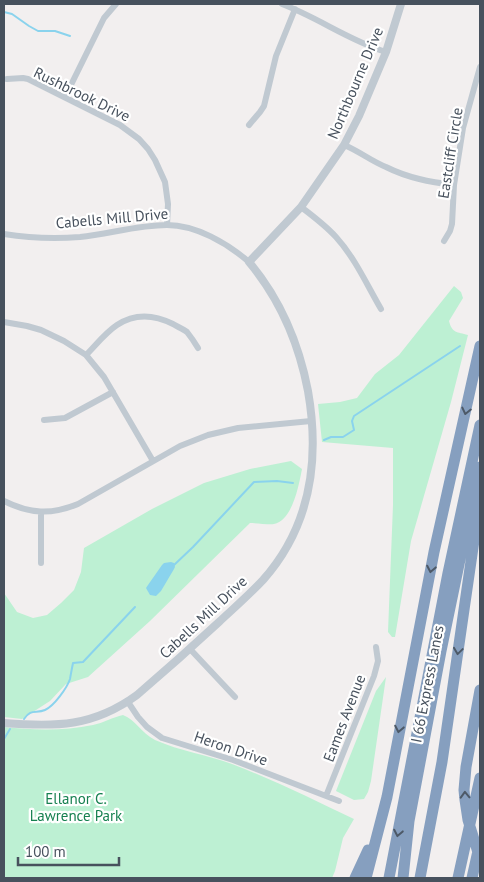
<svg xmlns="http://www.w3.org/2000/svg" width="484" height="882" viewBox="0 0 484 882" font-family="'PT Sans',sans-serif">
  <rect width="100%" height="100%" fill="#f2efef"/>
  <!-- green -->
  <path fill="#bdf0d3" d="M454,286L461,292L463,298L449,321C452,333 457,332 468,335L451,402L411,541L395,637H392L388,632L393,505V448L322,442L318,404L340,402L357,398L375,374L399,355Z
    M291,461L302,469C299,484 293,520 274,524C270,525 256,523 250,523L150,621L88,677L66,684L50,701L22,719L4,717V593L17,612L33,618L47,615L61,603L74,590L81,572L84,548L152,509L204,483L250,469Z
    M386,677L371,781L368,792L364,799L354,800L336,791L376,691Z
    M123,715C136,720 141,733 155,740C180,751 207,755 232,764C274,780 314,800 354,819L343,838L335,871L332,878H4V727C33,730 64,731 93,725C103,723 113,717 123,715Z"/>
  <!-- water -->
  <path fill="#8ad3ed" d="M171,562L174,563L175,567L174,569L161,591L156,596L150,595L146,588L148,585L162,565L164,563Z"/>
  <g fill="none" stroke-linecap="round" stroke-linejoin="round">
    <!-- stream -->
    <path stroke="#8ad3ed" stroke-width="2" d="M4,12L12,14L29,26L38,31H55L70,36
      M324,440L331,437H343L354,430L352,421L354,416L460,346
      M173,566L193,547L254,482L277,481L293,483
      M24,719C31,708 36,714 45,710C54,706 67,688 70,679C71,673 72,668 73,663L83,662L135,607
      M4,739L10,729"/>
    <!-- minor -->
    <path stroke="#c0c9d1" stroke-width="6" d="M282,4C319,18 348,40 386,52
      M7,79L23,78L28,79L120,125L139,139L148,149L155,160L165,182L168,204L167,225
      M65,97L104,18L116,4
      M249,125L260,112L264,106L276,56L295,9
      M344,145C359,151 371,161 386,167C408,178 430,182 454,185
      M301,207C313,216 326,226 336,237C355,258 367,285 381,309
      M4,234C29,238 54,239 80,237C109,234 138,225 167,225C196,225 227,243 249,262
      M444,241L450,231L452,224L454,185L463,128L480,67
      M4,322L27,326L41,330L64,341L86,355L104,377L153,461
      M86,355C96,345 105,333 117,325C135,313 155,315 173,324C178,327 183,329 187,332C191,337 195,343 198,348
      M44,420L65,418L113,392
      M4,501C30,514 51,515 78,504L180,446L208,435L238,428L311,421
      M41,563V513
      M190,649L235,697
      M128,702L138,717L147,727L162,738L233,760L339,801
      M326,796L374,676L378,661L376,647"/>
    <!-- tertiary -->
    <path stroke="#c0c9d1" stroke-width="8" d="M4,723C56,727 93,727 137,695C165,671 192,647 219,622C234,608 249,595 263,580C311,526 320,460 308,391C299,344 280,299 249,262L301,207L344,145L359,116L386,52L401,4"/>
    <!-- motorway -->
    <path stroke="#869fbf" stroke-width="11" d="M480,690L466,767L464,790L465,800L468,820L480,859
      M355,878L368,850
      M366,878L387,797L434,552L480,346
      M389,878L448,573L480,425
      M403,878L409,821L441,651L474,492L477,467
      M420,878L442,762L480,499
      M458,878L480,778
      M472,878L478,851"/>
  </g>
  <!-- one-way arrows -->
  <defs><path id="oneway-chevron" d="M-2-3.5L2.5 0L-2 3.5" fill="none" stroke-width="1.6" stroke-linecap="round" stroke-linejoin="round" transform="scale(1.25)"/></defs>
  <g stroke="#4d5967">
    <use href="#oneway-chevron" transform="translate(466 411) rotate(103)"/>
    <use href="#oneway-chevron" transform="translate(431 569) rotate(101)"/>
    <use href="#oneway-chevron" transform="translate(458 651) rotate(98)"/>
    <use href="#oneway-chevron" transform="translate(399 729) rotate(101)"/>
    <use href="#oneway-chevron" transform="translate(465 795) rotate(-92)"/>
    <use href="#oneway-chevron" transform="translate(398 833) rotate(101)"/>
  </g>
  <g text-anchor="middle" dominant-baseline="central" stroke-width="4.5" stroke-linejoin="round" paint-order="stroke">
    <!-- street labels -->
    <g font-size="15" fill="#47515d" stroke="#fff">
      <text transform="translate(355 83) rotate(-67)">Northbourne Drive</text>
      <text transform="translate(82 94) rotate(26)">Rushbrook Drive</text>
      <text transform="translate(450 153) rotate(-81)">Eastcliff Circle</text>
      <text transform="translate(112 218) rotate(-5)">Cabells Mill Drive</text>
      <text transform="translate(203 617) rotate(-43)">Cabells Mill Drive</text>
      <text transform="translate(427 684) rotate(-79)">I 66 Express Lanes</text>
      <text transform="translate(344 718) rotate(-69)">Eames Avenue</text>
      <text transform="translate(231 748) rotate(19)">Heron Drive</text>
    </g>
    <!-- park labels -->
    <g font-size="15" fill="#168050" stroke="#fff">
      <text x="76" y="798">Ellanor C.<tspan x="76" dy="17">Lawrence Park</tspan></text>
    </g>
  </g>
  <!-- border -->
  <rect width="484" height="882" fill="none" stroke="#47515d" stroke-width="10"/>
  <!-- scale -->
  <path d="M18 857v8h101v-8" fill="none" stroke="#47515d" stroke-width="2.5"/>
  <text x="25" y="857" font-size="15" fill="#47515d" stroke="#ffffff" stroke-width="4" paint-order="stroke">100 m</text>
</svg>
